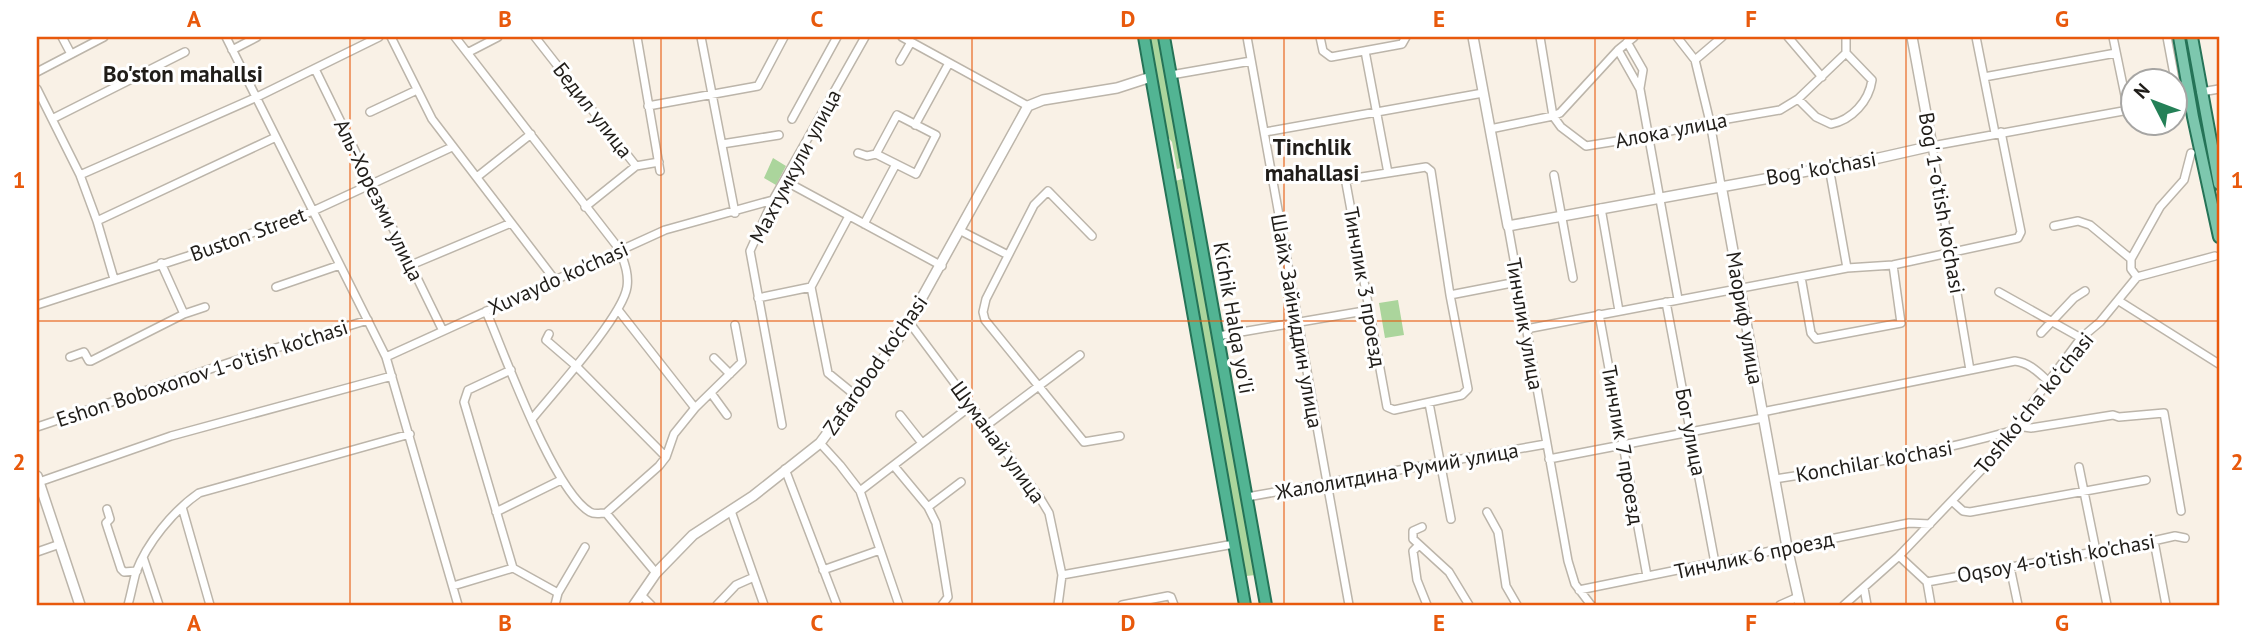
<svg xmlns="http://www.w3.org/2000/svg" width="2256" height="642" viewBox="0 0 2256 642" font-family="'PT Sans',sans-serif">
  <rect width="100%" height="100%" fill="#f9f1e6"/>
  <!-- green -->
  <path fill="#abd59c" d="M1150,37H1160L1181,147L1178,152L1181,168L1177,169L1172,142L1168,137Z
    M773,158L786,166L776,185L764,178Z
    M1186,178L1256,575L1246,576L1175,181Z
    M1398,300L1404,335L1385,338L1379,303Z"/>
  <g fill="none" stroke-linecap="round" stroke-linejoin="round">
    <!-- minor casing -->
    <g stroke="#bcb5aa" stroke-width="10">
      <path id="minor" d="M62,37L71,54
        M226,37L386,357L458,605
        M391,37L432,119L555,280
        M455,37L620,250C624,262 629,274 627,287C623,316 553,393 532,419
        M535,37L636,166L659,162
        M637,37L660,171
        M701,37L735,213
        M902,37L1028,106
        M1247,37L1349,605
        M1320,37L1323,51L1331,57L1402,44L1406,37
        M1540,37L1553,116L1561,127L1586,146L1648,136L1710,122L1780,110L1798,99L1846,53V37
        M1677,37L1695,60L1710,122L1721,185
        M1788,37L1822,77
        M1976,37L1995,133
        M2113,37L2128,110
        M2167,37L2175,80
        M1627,42L1643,70L1640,88
        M232,50L257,37
        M1618,50L1640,89L1678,299
        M1365,51L1388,173
        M469,52L498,37
        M1695,60L1722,37
        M900,61L911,42
        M315,69L443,331
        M37,72L104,37
        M1171,75L1251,61
        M1984,77L2116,53
        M2176,81L2179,99
        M37,89L80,175L97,221L114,279
        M2201,92L2219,89
        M1798,99L1816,117L1831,124C1852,120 1869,101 1872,80L1846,53
        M648,106L758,86L784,37
        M370,112L417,90
        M897,115L936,135L916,174L876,154Z
        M52,119L185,52
        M792,119L837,37
        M915,125L949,63
        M1490,129L1553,116L1560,113L1618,50L1634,37
        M1265,132L1483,93
        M722,144L779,135
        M858,153L867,156L876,154
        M1426,167L1431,171L1450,295L1468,389L1462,395L1394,410L1387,407L1346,183L1349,179Z
        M1829,167L1847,268
        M80,175L257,97L379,37
        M1554,175L1573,278
        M477,177L531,134
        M785,181L942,266
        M585,207L636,166
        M1601,208L1619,311
        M849,216L811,287L828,373L855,395
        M97,221L276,137
        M864,224L896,164
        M1508,226L1568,561L1575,584L1591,605
        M2054,226L2078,221L2090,225L2131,259
        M961,231L1008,255
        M1092,236L1048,191L1034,205L986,299L983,312L985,320L1084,442L1120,436
        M411,265L511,223
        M1801,277L1811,333L1816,339L1901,323L1893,265
        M2137,277L2131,269V259L2160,207L2184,180L2191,153
        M276,287L340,265
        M1999,292L2081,338
        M1450,295L1517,282
        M758,298L811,287
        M2119,301L2219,364
        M1666,302L1715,563
        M37,305L188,256L313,211L452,147
        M486,311C505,355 553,490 590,512C595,515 600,513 606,513L659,466L666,457L674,434L695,408L619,311
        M184,314L205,307
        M1599,314L1647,576
        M909,322L1040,498L1049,513L1062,575L1058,605
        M1526,329L1847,268L1893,265L2018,238L2021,232L2001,132
        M2041,333L2074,298L2085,291
        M549,334L546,340L575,365L666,457
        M1218,336L1370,310
        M70,357L84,352L89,361H91L184,314L161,263
        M386,357L665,230L773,200
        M714,358L730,374
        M511,370L468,390L464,402L513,568L558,593
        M1970,370L1932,146L2134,109
        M711,393L727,415
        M1429,403L1451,519
        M695,408L742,362L735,325
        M1762,412L2015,361C2030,363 2038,372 2049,382
        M900,415L922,443
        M782,425L750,251L773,200L865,37
        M987,425L1080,355
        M2017,426L2031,428L2113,415L2119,417L2164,413L2181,511
        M37,427L240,359L368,320
        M820,443L840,465L860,491L899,605
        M1549,459L1763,418
        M894,466L928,507L936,523L948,597L942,605
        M2079,467L2107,605
        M785,469L837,605
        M1775,479C1855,467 1933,453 2011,431
        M39,482L171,436L392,376
        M860,491L972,405
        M1247,497L1546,444
        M1953,502L1963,511L1970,512L2146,480
        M182,507L210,605
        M928,507L961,482
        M107,509L110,519L106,523L121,569L124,572L137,571
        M731,511L764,605
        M496,512L561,480
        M1487,512L1498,532L1506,586L1517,605
        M606,513L656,573
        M1422,527L1413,531V539L1449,572L1469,605
        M2154,541L2166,605
        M1419,545L1413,551L1417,580L1427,605
        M37,552L60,544
        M1899,556L1927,582
        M143,557L159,605
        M2010,567L2018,605
        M823,570L880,550
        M1062,575L1234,544
        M1927,582L2144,543L2175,536L2185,538
        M1927,582L1931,605
        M453,586L513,568
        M1864,588L1867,605
        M1579,590L1909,523L1930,524
        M641,595L651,605
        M128,605C131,594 133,583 136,572C147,543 173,511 199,493L410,434
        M555,605L558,593L585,547
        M717,605L736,585L754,577
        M1122,605L1168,596L1171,597L1174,605
        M1780,605L1798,597
        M1844,605L1899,556L1987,464L2081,338L2100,322L2137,277L2215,256"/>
    </g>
    <!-- tertiary casing -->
    <g stroke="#bcb5aa" stroke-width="12">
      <path id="tertiary" d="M1473,37L1508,226L1879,158L1932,146L1912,37
        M1721,185L1787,547L1800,605
        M37,476L80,605
        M634,605L656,573L693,535L753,496L820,443L903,332L1028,106L1043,100L1117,88L1151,77"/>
    </g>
    <!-- primary casing -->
    <g stroke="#257357" stroke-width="14">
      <path id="primary" d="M2179,37L2193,117L2219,237
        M2192,37L2219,184"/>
    </g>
    <!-- trunk casing -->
    <g stroke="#257357" stroke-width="14">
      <path id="trunk" d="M1144,37L1245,605
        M1164,37L1266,605"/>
    </g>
    <!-- minor -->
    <use href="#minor" stroke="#fff" stroke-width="7"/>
    <!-- tertiary -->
    <use href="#tertiary" stroke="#fff" stroke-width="9"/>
    <!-- primary -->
    <use href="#primary" stroke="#7dc7ae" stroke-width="10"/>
    <!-- trunk -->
    <use href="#trunk" stroke="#52b493" stroke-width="10"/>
  </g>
  <!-- grid -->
  <path fill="none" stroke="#e8590c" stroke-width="2" stroke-opacity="0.55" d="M350,37V605M661,37V605M972,37V605M1284,37V605M1595,37V605M1906,37V605M37,321H2219"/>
  <g text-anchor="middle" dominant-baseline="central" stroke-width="6" stroke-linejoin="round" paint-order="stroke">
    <!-- street labels -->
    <g font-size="21" fill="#201d19" stroke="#fff">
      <text transform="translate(593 110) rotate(52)">Бедил улица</text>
      <text transform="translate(1671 130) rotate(-11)">Алока улица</text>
      <text transform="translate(795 166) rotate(-62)">Махтумкули улица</text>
      <text transform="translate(1821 168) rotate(-10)">Bog' ko'chasi</text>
      <text transform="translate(379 200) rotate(64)">Аль-Хорезми улица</text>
      <text transform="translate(1942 203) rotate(80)">Bog' 1-o'tish ko'chasi</text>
      <text transform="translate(248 234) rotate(-20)">Buston Street</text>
      <text transform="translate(558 278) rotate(-24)">Xuvaydo ko'chasi</text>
      <text transform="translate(1365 287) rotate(80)">Тинчлик 3 проезд</text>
      <text transform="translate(1234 318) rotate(80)">Kichik Halqa yo'li</text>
      <text transform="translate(1745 318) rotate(80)">Маориф улица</text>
      <text transform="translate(1297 321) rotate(80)">Шайх Зайниддин улица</text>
      <text transform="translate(1525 324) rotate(80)">Тинчлик улица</text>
      <text transform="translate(875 365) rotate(-55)">Zafarobod ko'chasi</text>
      <text transform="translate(202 373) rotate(-18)">Eshon Boboxonov 1-o'tish ko'chasi</text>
      <text transform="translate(2034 403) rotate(-51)">Toshkoʻcha koʻchasi</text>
      <text transform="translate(1691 432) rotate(79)">Бог улица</text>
      <text transform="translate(998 442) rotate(54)">Шуманай улица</text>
      <text transform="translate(1623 445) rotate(80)">Тинчлик 7 проезд</text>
      <text transform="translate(1874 461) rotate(-10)">Konchilar ko'chasi</text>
      <text transform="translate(1397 471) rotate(-10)">Жалолитдина Румий улица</text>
      <text transform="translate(1754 555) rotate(-12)">Тинчлик 6 проезд</text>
      <text transform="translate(2056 558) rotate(-10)">Oqsoy 4-o'tish ko'chasi</text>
    </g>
    <!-- neighbourhood labels -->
    <g font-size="23" font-weight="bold" fill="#201d19" stroke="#fff">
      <text x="183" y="73">Bo'ston mahallsi</text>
      <text x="1312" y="146">Tinchlik<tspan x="1312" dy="26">mahallasi</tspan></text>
    </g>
  </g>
  <!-- border -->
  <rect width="2256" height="642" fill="none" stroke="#ffffff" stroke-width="77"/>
  <!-- north arrow -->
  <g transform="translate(2154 102) rotate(312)"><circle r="33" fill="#ffffff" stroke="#a6a5a3" stroke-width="2"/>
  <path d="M0-5L12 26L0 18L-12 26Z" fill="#248057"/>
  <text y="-10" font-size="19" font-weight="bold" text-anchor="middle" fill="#201d19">N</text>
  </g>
  <rect x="38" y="38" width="2180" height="566" fill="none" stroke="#e8590c" stroke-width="2.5"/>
  <g font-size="23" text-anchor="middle" font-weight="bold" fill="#e8590c">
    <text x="194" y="27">A</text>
    <text x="505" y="27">B</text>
    <text x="817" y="27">C</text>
    <text x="1128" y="27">D</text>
    <text x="1439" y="27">E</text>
    <text x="1751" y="27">F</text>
    <text x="2062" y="27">G</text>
    <text x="19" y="188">1</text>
    <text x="2237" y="188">1</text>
    <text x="19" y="470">2</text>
    <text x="2237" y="470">2</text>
    <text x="194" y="631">A</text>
    <text x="505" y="631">B</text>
    <text x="817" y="631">C</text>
    <text x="1128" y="631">D</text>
    <text x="1439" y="631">E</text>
    <text x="1751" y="631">F</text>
    <text x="2062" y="631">G</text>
  </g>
</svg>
